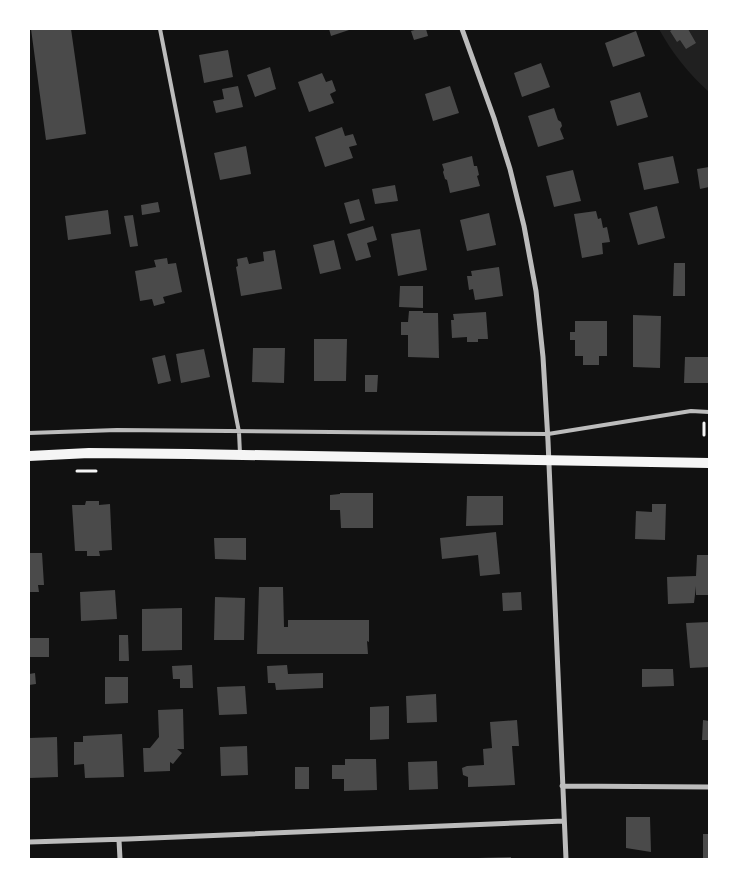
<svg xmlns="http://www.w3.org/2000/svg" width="738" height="888" viewBox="0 0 738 888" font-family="Ubuntu,sans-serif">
  <rect width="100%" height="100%" fill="#111"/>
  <!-- green -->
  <path fill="#202020" d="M659,29H709V92C689,74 672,53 659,29Z"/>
  <!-- building -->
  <path fill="#4a4a4a" d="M31,29H71L86,134L46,140Z
    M329,29H352L331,36Z
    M418,29H426L428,36L414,40L411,31Z
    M673,29H688L696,43L686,49L680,40L677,42L670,31Z
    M636,31L645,56L613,67L605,43Z
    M228,50L233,77L204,83L199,55Z
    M541,63L550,87L522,97L514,73Z
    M270,67L276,89L255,97L247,75Z
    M322,73L326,82L332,80L336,91L330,94L334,103L309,112L298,82Z
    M238,86L243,107L216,113L213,101L224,99L222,89Z
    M450,86L459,113L433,121L425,94Z
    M640,92L648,117L617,126L610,101Z
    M554,108L558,120L561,122L562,126L560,129L564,139L538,147L528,116Z
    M342,127L345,136L353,134L357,145L349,147L353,158L325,167L315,137Z
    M246,146L251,174L220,180L214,153Z
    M472,156L474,166H477L479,175L477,176L480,186L450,193L447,180L445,179L443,172L444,170L442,164Z
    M673,156L679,183L644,190L638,163Z
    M709,167V187L700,189L697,169Z
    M573,170L581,201L554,207L546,176Z
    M395,185L398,201L375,204L372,189Z
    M359,199L365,220L350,224L344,203Z
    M158,202L160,212L142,215L141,205Z
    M657,206L665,238L638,245L629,213Z
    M108,210L111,234L68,240L65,216Z
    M596,211L598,219L601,218L603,228L607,227L610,242L602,243L603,254L582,258L574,214Z
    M489,213L496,245L467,251L460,220Z
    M133,215L138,246L130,247L124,216Z
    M373,226L377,240L367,243L371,257L356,261L347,234Z
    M420,229L427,270L398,276L391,234Z
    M334,240L341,269L320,274L313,245Z
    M275,250L282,289L241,296L236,267L238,266L237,259L247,257L249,264L264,261L263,252Z
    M167,258L168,264L176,263L182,292L163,297L165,303L154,306L152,299L140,301L135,271L156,267L154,260Z
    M674,263H685V296H673Z
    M499,267L503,296L475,300L473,289L469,290L467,276H472L471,271Z
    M400,286H423V308L399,307Z
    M409,311H423V313H438L439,358L408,357V335H401V322H408Z
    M486,312L488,339H478V342H467V337L452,338L451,320H454L453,314Z
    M633,315L661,316L660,368L633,367Z
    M575,321H607V356H599V365H583V356H575V340H570V332H575Z
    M314,339H347L346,381H314Z
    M253,348H285L284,383L252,382Z
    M204,349L210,377L181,383L176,354Z
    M165,355L171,381L158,384L152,358Z
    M685,357H709V383H684Z
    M365,375H378L377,392H365Z
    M340,493H373V528H341L340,510H330V495L340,494Z
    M467,496H503V525L466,526Z
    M86,501H99V505L110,504L112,550L99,551L100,556H87V551H75L72,505H85Z
    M652,504H666L665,540L635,539L636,511L652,512Z
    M496,532L500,574L480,576L478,555L442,559L440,538Z
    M214,538H246V560L215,559Z
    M29,553H42L44,585H38L39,592H29Z
    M697,555H709V595H696V586L694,603L668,604L667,577L696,576Z
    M259,587H283L284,627H288V620H369V642L367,641L368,654H257Z
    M115,590L117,619L81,621L80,592Z
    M521,592L522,610L503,611L502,593Z
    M215,597L245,598L244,640H214Z
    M182,608V650L142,651V609Z
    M709,622V667L690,668L686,623Z
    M119,635H128L129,661H119Z
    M29,638H49V657H29Z
    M192,665L193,688H180V679H173L172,666Z
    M287,665L288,674L323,673V688L276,690L275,683H268L267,666Z
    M642,669H673L674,686L642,687Z
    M35,673L36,684L29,685V674Z
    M105,677H128V703L105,704Z
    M245,686L247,714L219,715L217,687Z
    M436,694L437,722L407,723L406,696Z
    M389,706V739L370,740V707Z
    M183,709L184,749H177L182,753L173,764L170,762V771L144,772L143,748H150L159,737L158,710Z
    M517,720L519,746H512L515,785L468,787V777L463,775L462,768L467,766L484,765L483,749L492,748L490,722Z
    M703,720L709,721V740H702Z
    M122,734L124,777L85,778L84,764L74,765V742H83V736Z
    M57,737L58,777L29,778V738Z
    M247,746L248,775L221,776L220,747Z
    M345,759H376L377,790L344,791V779H332V765H345Z
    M437,761L438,789L409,790L408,762Z
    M295,767H309V789H295Z
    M626,817H650L651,852L626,848Z
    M703,834H709V859H703Z
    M511,857V859H478V858Z"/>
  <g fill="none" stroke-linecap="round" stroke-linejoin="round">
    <!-- path -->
    <path stroke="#f5f5f5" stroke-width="3" d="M704,435V423
      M77,471H96"/>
    <!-- service -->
    <path stroke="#bcbcbc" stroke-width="4" d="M160,29L239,432L240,454
      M29,433L117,430L548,434L691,411L709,412"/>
    <!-- minor -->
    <path stroke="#bcbcbc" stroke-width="5" d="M462,29L494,118L510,169L524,226L536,291L543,357L548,441L566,859
      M562,786L709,787
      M119,840L120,859
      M29,842L128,839L564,821"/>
    <!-- secondary -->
    <path stroke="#f5f5f5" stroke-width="10" d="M29,456L89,453L190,454L709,463"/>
  </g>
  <!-- border -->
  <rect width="738" height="888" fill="none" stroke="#ffffff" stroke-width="60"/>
</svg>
